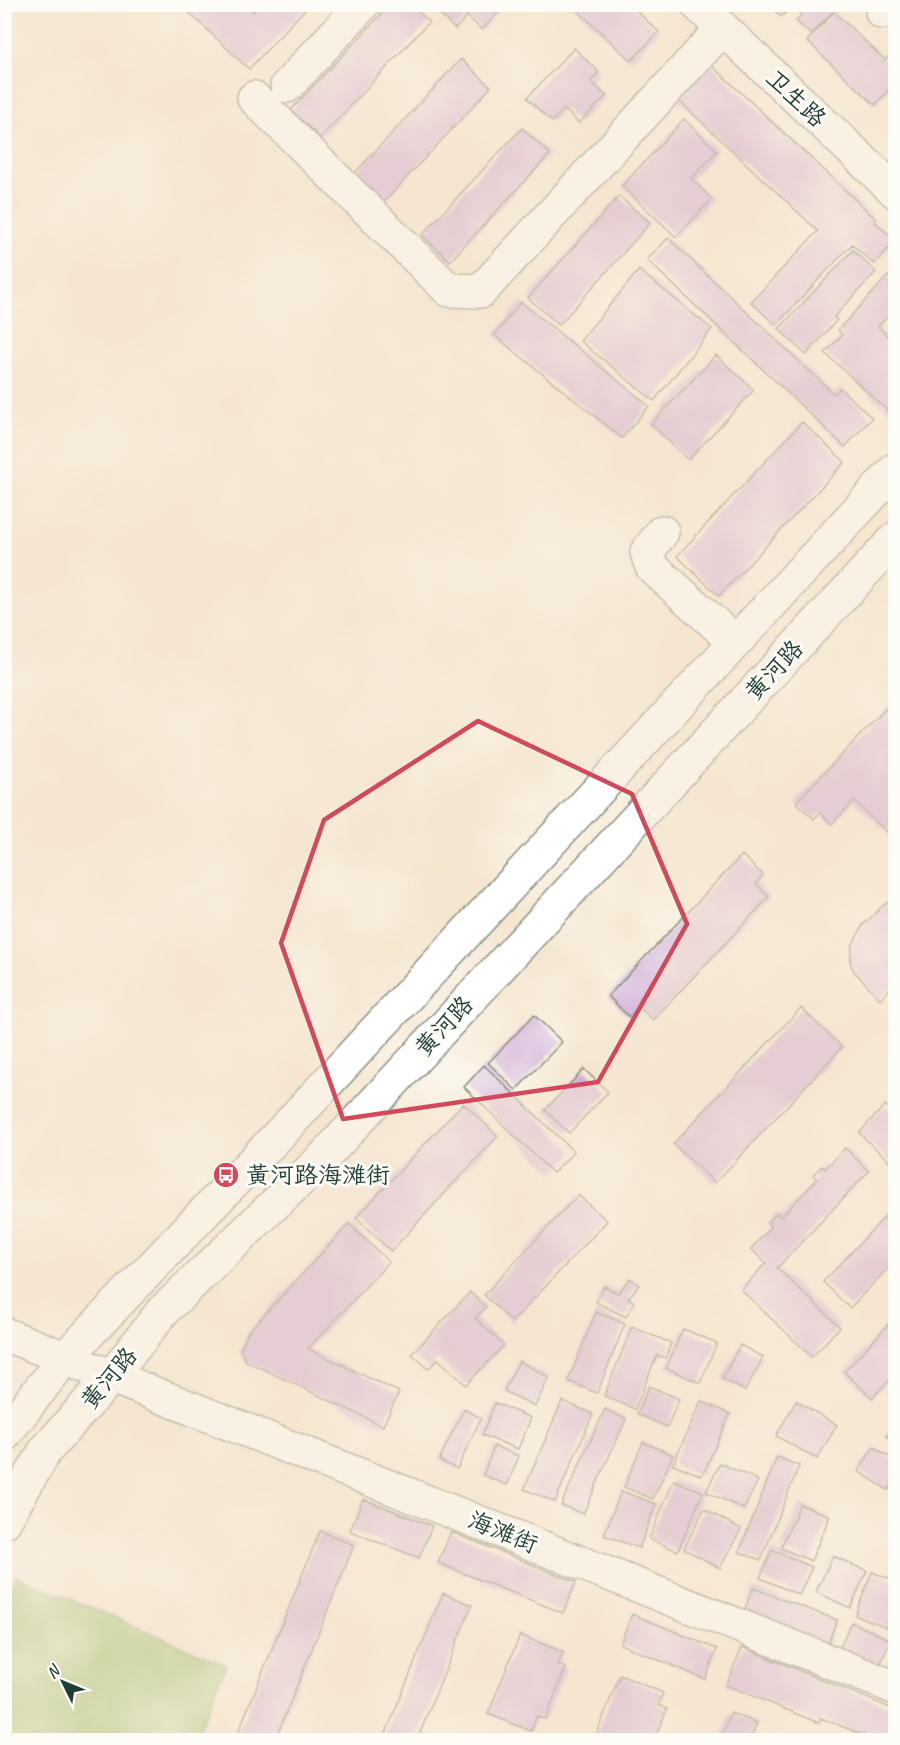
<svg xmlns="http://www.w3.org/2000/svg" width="900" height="1745" viewBox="0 0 900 1745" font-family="Caveat,'LXGW WenKai TC',sans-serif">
  <rect width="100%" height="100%" fill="#fdfcf7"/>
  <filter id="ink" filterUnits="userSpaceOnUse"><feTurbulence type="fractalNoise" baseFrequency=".0167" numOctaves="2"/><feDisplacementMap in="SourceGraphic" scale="12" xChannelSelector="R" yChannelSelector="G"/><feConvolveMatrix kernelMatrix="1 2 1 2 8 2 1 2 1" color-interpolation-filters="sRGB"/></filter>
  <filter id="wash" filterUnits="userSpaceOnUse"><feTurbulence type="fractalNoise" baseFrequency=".008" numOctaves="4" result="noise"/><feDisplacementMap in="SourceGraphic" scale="24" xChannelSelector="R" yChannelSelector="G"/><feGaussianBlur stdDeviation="1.35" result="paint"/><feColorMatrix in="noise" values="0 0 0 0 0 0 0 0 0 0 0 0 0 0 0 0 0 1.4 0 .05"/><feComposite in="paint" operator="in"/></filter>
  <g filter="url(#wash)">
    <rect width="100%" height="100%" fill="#f5e6cf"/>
    <!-- green -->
    <path fill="#9fc46f" stroke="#5f8052" stroke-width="1.5" d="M16,1576L226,1665L194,1740H5V1603Z"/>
    <g id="blocks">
      <!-- building -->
      <path fill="#d1b0d7" d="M180,4H245L253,12L260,4H310L249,69Z
        M429,4H506L482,30L467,16L455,29Z
        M571,4H629L659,32L631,61Z
        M768,4L793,5H839L811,34L796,21L802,14L792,5L781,17Z
        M390,5H411L429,22L320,138L291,110Z
        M834,12L885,60L896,48V92L891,88L875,105L807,41Z
        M574,48L599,72L591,81L606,96L579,123L564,109L552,122L527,98Z
        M461,59L491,87L383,203L353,175Z
        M707,61L876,219L874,221L896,241L874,264L852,244L776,325L751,302L818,231L674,96Z
        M684,119L717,151L691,179L712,199L676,237L622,186Z
        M522,128L550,154L450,261L422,235Z
        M619,196L650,223L559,325L528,298Z
        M668,238L834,394L840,388L872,418L845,447L647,260Z
        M853,250L876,272L834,317L837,320L806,355L779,329Z
        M639,270L712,329L654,401L580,341Z
        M888,276L896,283V316L891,312L878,327L896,344V403L888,411L825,353L842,335L838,330Z
        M521,302L649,406L622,438L494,335Z
        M716,355L754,390L688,460L651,424Z
        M802,422L845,462L719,596L677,556Z
        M896,698V823L887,832L854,801L832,824L820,813L814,819L796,802Z
        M742,855L763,875L756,884L769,897L653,1020L639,1007L629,1017L608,996Z
        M896,901V983L880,999L854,971L850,962L852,946L863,925L886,903Z
        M801,1008L842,1047L715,1183L673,1144Z
        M534,1015L562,1042L516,1090L488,1063Z
        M484,1065L574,1152L553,1173L464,1087Z
        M584,1069L608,1092L569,1133L545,1110Z
        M463,1103L498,1136L391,1251L356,1218Z
        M885,1105L896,1115V1167L859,1133Z
        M845,1148L869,1171L777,1268L840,1327L812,1357L741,1290L766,1263L751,1249L771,1227L767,1223L777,1213L781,1217L817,1179L813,1175L822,1166L825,1169Z
        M578,1195L607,1221L512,1322L484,1295Z
        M896,1205V1260L850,1308L823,1282Z
        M349,1224L389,1262L308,1349L399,1392L383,1426L246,1361L240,1350L248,1332Z
        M630,1278L639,1285L628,1298L634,1302L626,1317L596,1302L604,1286L618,1293Z
        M470,1292L486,1307L475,1318L504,1345L466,1385L438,1359L428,1369L412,1354Z
        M596,1312L625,1324L597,1393L568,1381Z
        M896,1316V1373L872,1398L844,1372Z
        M632,1327L671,1343L665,1358L657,1355L635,1409L604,1396Z
        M683,1329L717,1343L700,1383L666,1368Z
        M740,1345L763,1357L745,1391L722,1379Z
        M519,1361L549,1377L535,1406L504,1391Z
        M649,1386L679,1399L667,1427L637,1414Z
        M562,1401L593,1414L555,1502L524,1489Z
        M701,1401L730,1414L702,1476L673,1464Z
        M796,1401L837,1425L817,1459L776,1436Z
        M495,1403L531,1418L518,1449L482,1435Z
        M464,1409L481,1418L457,1469L439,1460Z
        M605,1409L626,1419L583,1514L561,1505Z
        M896,1425V1444L886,1436Z
        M643,1442L673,1455L653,1499L624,1487Z
        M494,1446L519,1456L507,1485L483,1475Z
        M874,1447L896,1461V1479L888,1490L858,1471Z
        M777,1457L799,1466L761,1560L739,1552Z
        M720,1463L758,1480L744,1509L706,1492Z
        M674,1480L703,1492L678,1551L649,1539Z
        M621,1491L656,1504L639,1548L604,1535Z
        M363,1499L432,1526L419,1558L350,1531Z
        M800,1504L830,1516L811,1561L781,1548Z
        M704,1509L741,1529L720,1568L684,1549Z
        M320,1531L354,1545L275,1740H235Z
        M451,1532L576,1582L563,1613L438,1563Z
        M772,1550L812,1567L799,1595L760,1578Z
        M833,1556L867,1571L850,1608L816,1592Z
        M872,1572L896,1581L894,1630L855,1615Z
        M753,1588L837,1620L827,1646L743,1614Z
        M443,1593L472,1605L417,1740H383Z
        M632,1614L717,1649L705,1679L620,1644Z
        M851,1622L891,1640L878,1669L838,1652Z
        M520,1635L563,1652L558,1665L566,1668L545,1719L537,1716L531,1731L488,1714Z
        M742,1647L896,1710L894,1740H876L821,1718L819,1723L726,1685Z
        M620,1675L663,1693L659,1705L667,1709L654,1740H594Z
        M731,1713L757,1723L752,1735L767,1740H720Z"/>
    </g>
  </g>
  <g filter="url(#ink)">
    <use href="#blocks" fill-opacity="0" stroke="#8a9282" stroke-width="1.5"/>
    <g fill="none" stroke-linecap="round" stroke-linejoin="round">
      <!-- minor casing -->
      <g stroke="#8a9282" stroke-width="36">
        <path id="minor" d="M697,4L896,192
          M882,12L890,4
          M287,86L363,4
          M254,98L449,290L481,291L722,29
          M662,532L647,552L652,567L735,642
          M4,1334L896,1688"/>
      </g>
      <!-- major casing -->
      <g stroke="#8a9282" stroke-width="36">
        <path id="major" d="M4,1435L64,1359L288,1125L896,469
          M4,1522L45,1451L111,1377L162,1312L324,1157L896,538"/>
      </g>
      <!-- minor -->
      <use href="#minor" stroke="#fff" stroke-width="33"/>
      <!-- major -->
      <use href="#major" stroke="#fff" stroke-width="33"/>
    </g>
  </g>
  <!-- marked area -->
  <path d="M0 0H900V1745H0ZM478,721L632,794L687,924L598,1082L343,1119L281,943L324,820Z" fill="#f5e6cf" fill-opacity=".55" fill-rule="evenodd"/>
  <path fill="none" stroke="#d1495b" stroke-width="4.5" stroke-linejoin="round" d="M478,721L632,794L687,924L598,1082L343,1119L281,943L324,820Z"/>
  <!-- icons -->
  <defs>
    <g id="bus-disc" transform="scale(1.35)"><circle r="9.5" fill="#d1495b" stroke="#fdfcf7"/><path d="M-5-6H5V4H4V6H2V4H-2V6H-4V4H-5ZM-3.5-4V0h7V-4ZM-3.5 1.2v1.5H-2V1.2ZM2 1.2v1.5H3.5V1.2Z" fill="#fff"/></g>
  </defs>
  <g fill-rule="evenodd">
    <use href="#bus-disc" x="226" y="1175"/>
  </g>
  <g text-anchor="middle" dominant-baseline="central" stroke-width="6" stroke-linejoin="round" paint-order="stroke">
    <!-- street labels -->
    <g font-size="24" fill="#1f3d34" stroke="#fdfcf7">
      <text transform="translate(796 98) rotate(43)">卫生路</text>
      <text transform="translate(774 670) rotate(-47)">黄河路</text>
      <text transform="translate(444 1026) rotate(-47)">黄河路</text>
      <text transform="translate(109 1378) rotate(-50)">黄河路</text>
      <text transform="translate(503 1532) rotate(22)">海滩街</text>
    </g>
    <!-- poi labels -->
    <g font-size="24" fill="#1f3d34" stroke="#fdfcf7" text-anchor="start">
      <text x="246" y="1175">黄河路海滩街</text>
    </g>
  </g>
  <!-- margin -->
  <rect width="900" height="1745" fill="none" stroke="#fdfcf7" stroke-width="24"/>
  <!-- north arrow -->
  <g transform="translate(63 1682) rotate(313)" stroke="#fdfcf7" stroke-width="4.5" paint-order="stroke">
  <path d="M0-4.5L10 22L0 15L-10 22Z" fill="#1f3d34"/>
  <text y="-9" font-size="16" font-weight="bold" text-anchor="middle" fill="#1f3d34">N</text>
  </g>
</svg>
